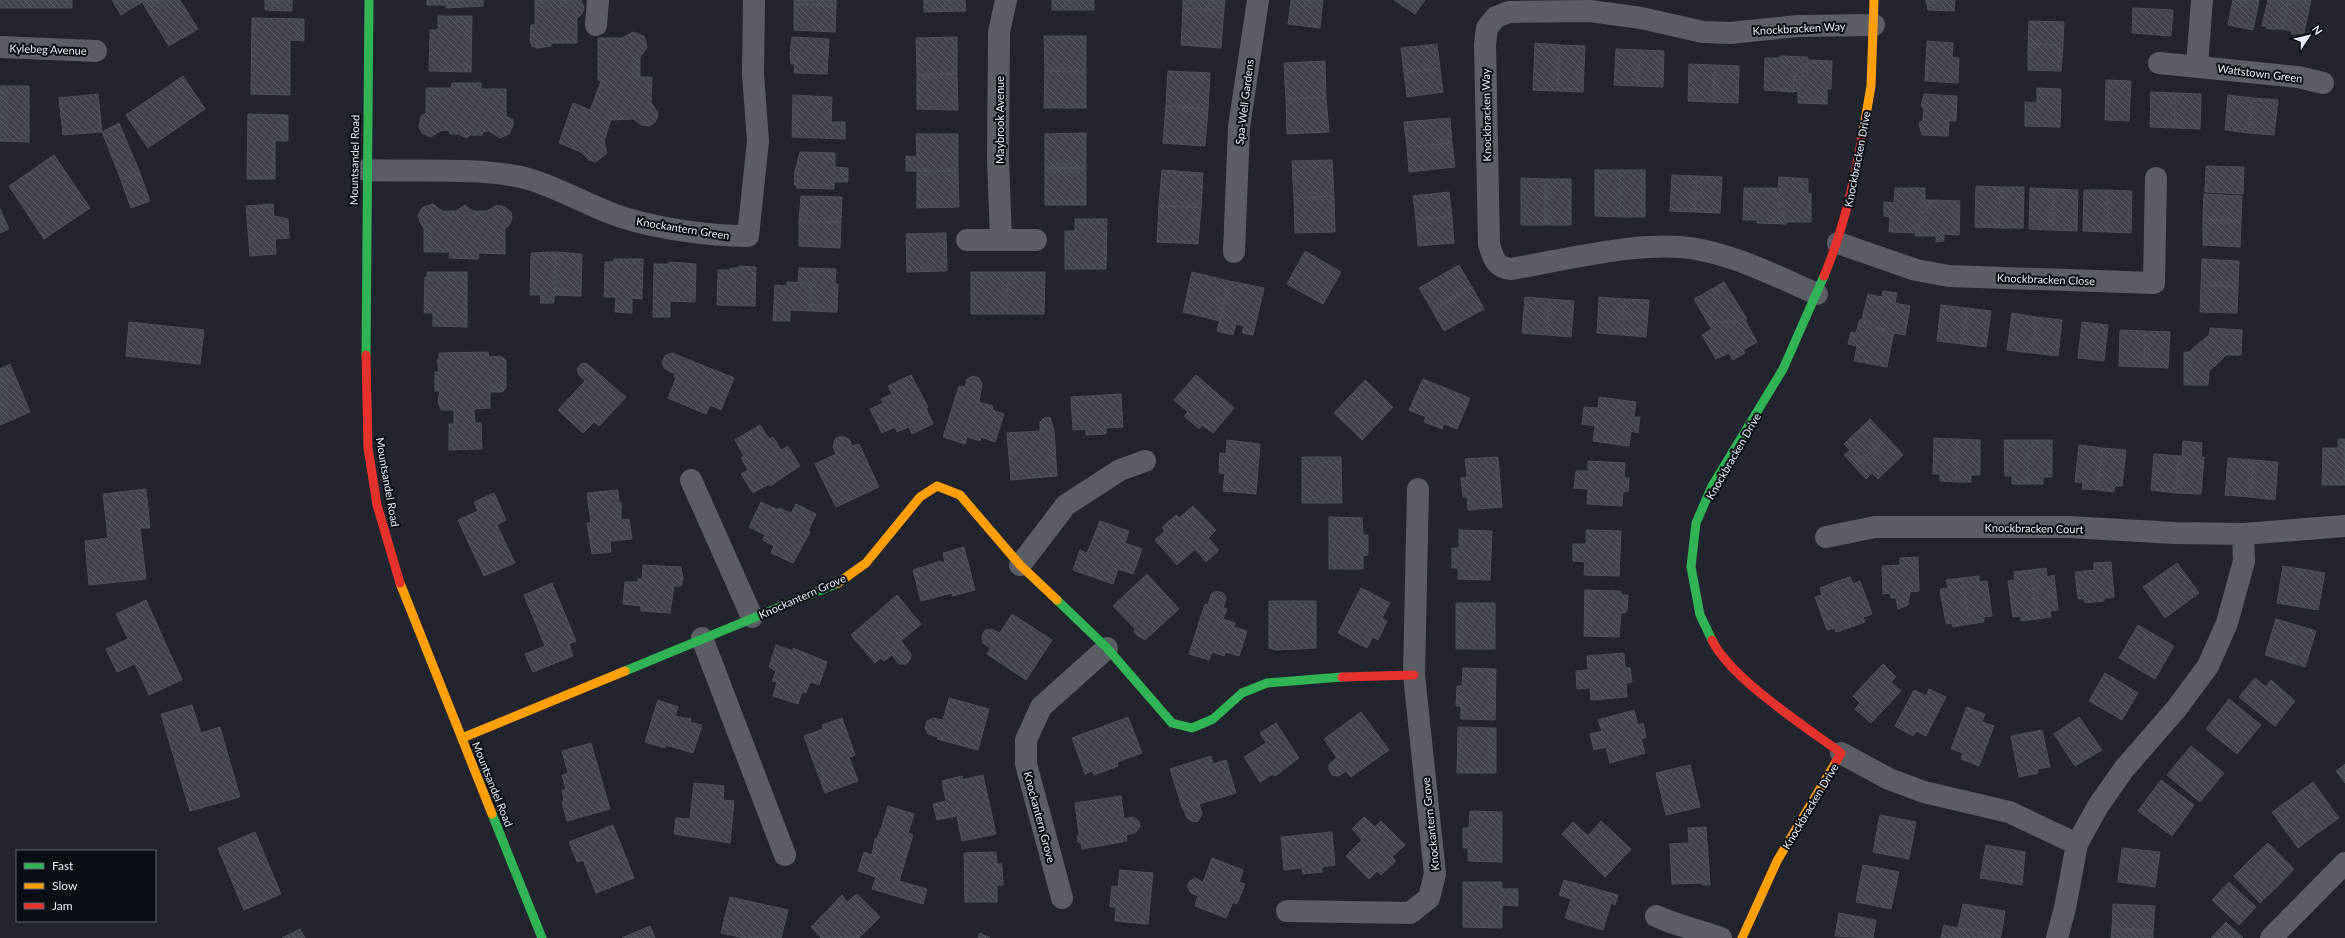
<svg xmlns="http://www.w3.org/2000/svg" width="2345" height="938" viewBox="0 0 2345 938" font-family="Lato,sans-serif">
  <defs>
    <pattern id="building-back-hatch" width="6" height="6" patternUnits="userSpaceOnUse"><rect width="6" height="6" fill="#41444b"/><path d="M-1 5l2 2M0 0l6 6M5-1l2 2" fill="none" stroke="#5c5f66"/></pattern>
  </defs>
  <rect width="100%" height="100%" fill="#22252e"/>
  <!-- building -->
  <path fill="url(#building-back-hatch)" stroke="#4d5058" d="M0,0H72V8H0Z
    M112,0H180L198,29L169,46L142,2L121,15Z
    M265,0H292V11L265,10Z
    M427,0H483V6L446,8V5H427Z
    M535,0H581L584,8L582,14L577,18V43H551V46L537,48L532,46L530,40L531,25H535Z
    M794,0H836V6L794,4Z
    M924,0H965L966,11L924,12Z
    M1052,0H1094V10H1052Z
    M1183,0H1225L1224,10L1183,8Z
    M1291,0H1323L1320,28L1288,24Z
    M1394,0H1425L1415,14Z
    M1926,0H1955L1954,11L1928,10Z
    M2233,0H2259L2253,30L2228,25Z
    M2268,0H2289L2282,29H2267L2266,26H2262Z
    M2289,0H2311L2304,33L2292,34L2291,31L2282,29Z
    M794,4L836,6L835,32L794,30Z
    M1183,8L1224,10L1221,48L1181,45Z
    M2133,8L2173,10L2171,36L2132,33Z
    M438,16H472L471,72L429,71L430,30H438Z
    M252,18L304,19V41L290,40V95L251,94Z
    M2029,21L2064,22L2063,45L2028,44Z
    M633,32L644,36L646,41L647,48L640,57V77H652L651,103L657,111L658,116L655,122L649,126L641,125L634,119L611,120L604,141L607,153L596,162L589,160L581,152L559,143L573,103L590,110L596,95L601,81L598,80V38H622Z
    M1044,36H1086V72L1045,71Z
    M792,37L829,39L827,74L794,73L795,64H791L790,54Z
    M957,37V74L917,75L916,38Z
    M1927,41L1953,43L1952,57L1959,58L1958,83L1925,81Z
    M1535,43L1560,45L1557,91L1533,90Z
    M1437,44L1440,68L1404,73L1401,48Z
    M2028,44L2063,45L2061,71L2028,70Z
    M1560,45L1585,46L1583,92L1557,91Z
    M1616,49L1640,50L1638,86L1614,85Z
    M1640,50L1664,51L1663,87L1638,86Z
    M1780,56L1808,57L1807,77L1794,76L1793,92L1764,90L1765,58H1780Z
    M1808,60L1832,61L1831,89H1827V104L1798,103V91L1793,92L1794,76L1807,77Z
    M1325,61L1326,97L1286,99L1284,63Z
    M1689,64L1715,65L1713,102L1688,101Z
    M1715,65L1739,66L1738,103L1713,102Z
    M1440,68L1443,92L1407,97L1404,73Z
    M1045,71L1086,72V108H1044Z
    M1168,71L1210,73L1208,109L1166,106Z
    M957,74L958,110L917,109V75Z
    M183,76L205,109L148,148L126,115Z
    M2106,80L2131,81L2129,121L2105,120Z
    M452,83H481V89H506V116L513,120V126L509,134L500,138L489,131L483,132L482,135H471L466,138L459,134H450L449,130L440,131L431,137L422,133L419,128L421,116L426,113V88H451Z
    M0,86H29V142L0,141Z
    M2037,88L2061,89L2060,127L2025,126V102L2037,103Z
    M2151,92L2176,93L2174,128L2150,127Z
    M2176,93L2201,94L2200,129L2174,128Z
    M98,94L102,132L63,135L59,98Z
    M1924,94L1957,96L1956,121H1949L1948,136L1922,135L1919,123L1923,120L1924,109L1921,106Z
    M793,95L832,97L831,122H845V139L792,137Z
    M2228,95L2253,98L2249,133L2225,130Z
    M1326,97L1329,132L1287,134L1286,99Z
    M2253,98L2278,100L2274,135L2249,133Z
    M1166,106L1208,109L1205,146L1163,143Z
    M248,114L288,115V141H275V179H247Z
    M1450,118L1452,143L1407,147L1404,122Z
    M119,123L140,173L121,180L102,132Z
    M1086,133V168H1045V134Z
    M916,134H958V171H906V156L917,157Z
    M1452,143L1455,167L1409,172L1407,147Z
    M800,152L835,153V167L848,168V182H834V189L796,188L797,185H794L795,172Z
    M54,155L90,208L44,239L9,186Z
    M1332,160L1334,196L1294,198L1292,161Z
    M2206,166L2244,167L2243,194L2205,192Z
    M1045,168H1086V205H1045Z
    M1162,170L1203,173L1201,208L1159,205Z
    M1595,170H1620V217L1595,216Z
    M1620,170H1645V217H1620Z
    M917,171H958L959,207L917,208Z
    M140,173L150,201L131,208L121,180Z
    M1672,175L1697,176L1695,212L1670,211Z
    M1697,176L1722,177L1720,213L1695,212Z
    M1779,177L1808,179V194L1811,193V222H1786L1774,188L1778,189Z
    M1521,178L1545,179V225H1521Z
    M1545,179H1571V225H1545Z
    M1976,186L2000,187L1999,228L1975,227Z
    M2000,187H2024L2023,228H1999Z
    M1744,188H1774L1786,224L1757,223V220H1743Z
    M1895,188H1925V200H1931L1916,233L1889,232L1890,217L1884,216V202L1894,203Z
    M2030,188L2054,189L2052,230L2029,229Z
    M2054,189L2078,190L2077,231L2052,230Z
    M2084,190H2108L2107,232L2083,231Z
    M2108,190L2132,191L2131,233L2107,232Z
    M1449,192L1452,217L1416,220L1413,196Z
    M2204,194L2242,196L2241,221L2203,220Z
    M801,196L842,197L841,222L799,221Z
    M1334,196L1335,232L1295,233L1294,198Z
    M1931,200L1960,201L1959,235L1944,234V241L1936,242V236H1915Z
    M273,204L274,216L288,219L289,238L275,239L276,254L250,256L246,206Z
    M433,204L442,211H456L465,205L473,211H487L497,205L505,207L511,212L512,218L510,224L505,229V254L479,253L478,259L449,258L450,252H424V228L420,222L418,215L423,207Z
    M1159,205L1201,208L1198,244L1157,242Z
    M0,209L9,229L0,233Z
    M1452,217L1454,243L1418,246L1416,220Z
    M1075,219H1107L1106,269H1065V231H1075Z
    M2203,220L2241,221L2240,247L2203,245Z
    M799,221L841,222L840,248L799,246Z
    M946,233L947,271L907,272L906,234Z
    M1305,251L1341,272L1323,304L1287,284Z
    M556,252L554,303H540L541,295H530L531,253Z
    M556,252L582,254L581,296L555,295Z
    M614,259H643L642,299L632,298V313L615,312L616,297H604L605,262H614Z
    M2202,259L2239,261L2238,287L2201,285Z
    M669,262L696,264L695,302L670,301V317H653L654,264H669Z
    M1459,265L1472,287L1432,310L1419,288Z
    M739,266L756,267L755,306L717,305L718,270H731V268H739Z
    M799,268L836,269L835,284H838L837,312L811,311V283H798Z
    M427,272H467V327L433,326V313H424L425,277H427Z
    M971,272H1008L1007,314H971Z
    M1008,272H1045L1044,314H1007Z
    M1192,272L1229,281L1220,321L1183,312Z
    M1229,281L1264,288L1253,335L1242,333L1244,326L1236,324L1233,335L1217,331Z
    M787,282L811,283V311L790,310V321H773L775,285L787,286Z
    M1724,282L1747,319L1708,323L1694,299Z
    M2201,285L2238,287L2237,313L2200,312Z
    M1472,287L1484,309L1444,331L1432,310Z
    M1883,291L1897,293L1895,303L1910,306L1905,335L1894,333L1893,336L1862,319L1868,294L1882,297Z
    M1525,297L1549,299L1547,335L1522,333Z
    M1599,297L1625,299L1622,335L1597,333Z
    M1549,299L1574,301L1571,337L1547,335Z
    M1625,299L1649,300L1646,337L1622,335Z
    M1941,305L1967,308L1962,344L1937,341Z
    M1967,308L1991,311L1986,347L1962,344Z
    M2012,313L2036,317L2032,353L2007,350Z
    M2036,317L2062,320L2058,356L2032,353Z
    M1860,319L1893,336L1887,367L1854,361L1857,346L1848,344L1851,332L1856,333Z
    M1745,320L1757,342L1743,350L1745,353L1733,360L1729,353L1716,359L1702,335L1712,329L1708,323Z
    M129,322L204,330L200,364L126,356Z
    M2082,322L2108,325L2104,361L2078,358Z
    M2210,328L2242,330L2241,355H2226L2217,364L2198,344L2209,335Z
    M2120,330L2145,331L2144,367L2119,366Z
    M2145,331L2170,332L2168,368L2144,367Z
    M2198,344L2217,364L2209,371L2208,385H2184V352H2189Z
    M488,352L489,357L500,356L506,360V388L502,392H490V408L474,409L475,423H481L482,449L449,450V424H454V410H441L438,402L440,391H435V372H439L437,360L439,358V353Z
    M672,353L734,378L721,410L710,405L706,414L668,398L676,378L674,377L675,374L665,369L662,363L665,356Z
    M586,363L626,397L599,426L594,422L583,433L558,410L585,381L578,374L577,368L581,364Z
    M10,364L30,412L0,425V369Z
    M911,375L928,407L926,408L933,424L912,434L909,427L897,432L895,427L882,433L870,409L883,403L881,399L892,394L888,386Z
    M1196,375L1234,408L1213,433L1202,425L1199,429L1184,416L1188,412L1174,400Z
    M973,376L979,378L982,384L979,402L993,406L992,410L1004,414L995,442L981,437L980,441L967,437L965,444L943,437L959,386L965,387L967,379Z
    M1423,379L1470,398L1457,429L1444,424L1442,429L1424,422L1426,417L1409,410Z
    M1365,380L1393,407L1362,440L1334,413Z
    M1121,394L1123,427L1106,428V434L1086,435V429L1073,430L1071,397Z
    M1599,397L1636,402L1634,417H1640L1638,433L1631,431L1629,446L1593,441L1595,426L1582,424L1584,407L1598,408Z
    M1050,417L1054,431L1057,476L1011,480L1007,433L1040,431V422L1044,418Z
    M1870,419L1887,437L1855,467L1844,455L1850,450L1844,444Z
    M760,425L769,439L773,437L781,450L788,446L800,466L770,486L769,484L753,493L741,474L748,470L741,458L744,456L735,440Z
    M841,436L849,439L852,446L859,444L879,487L836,507L815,464L836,454L833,447L835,439Z
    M1887,437L1903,455L1878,479L1872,473L1866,479L1855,467Z
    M1934,438L1957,439L1956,482L1940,481V474H1933Z
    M1957,439L1980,440V475H1971V482H1956Z
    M2338,439H2345V485H2322L2323,448H2338Z
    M1227,440L1260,444L1256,494L1223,491L1225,474L1219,473L1220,453L1226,454Z
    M2004,440H2028V484H2012V476H2005Z
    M2028,440H2052V477H2043V484H2028Z
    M2183,441L2202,443L2201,457H2204L2201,494L2176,493L2179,456H2182Z
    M2079,445L2102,448L2098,490L2082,489L2083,483L2075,482Z
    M2102,448L2126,450L2122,486H2115L2114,492L2098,490Z
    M2154,454L2179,456L2176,493L2151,490Z
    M1302,457H1341L1342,503H1302Z
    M1498,457L1502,507L1468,510L1467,497H1463L1461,478L1467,477L1465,459Z
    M2228,458L2254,460L2250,497L2225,495Z
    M2254,460L2278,462L2275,500L2250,497Z
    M1588,461L1625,463L1624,478H1629L1628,492L1623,491L1622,506L1587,504L1588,489L1574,488L1576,471H1588Z
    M146,489L150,528H140L146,579L89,585L85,541L108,538L103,494Z
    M618,490L619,503H621V520L629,519L632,539L610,541L611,552L592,554L587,523H591L587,493Z
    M494,493L506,520L497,525L515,563L484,576L458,520L478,511L474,502Z
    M761,502L778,510L779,508L791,513L796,504L816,514L808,531L810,532L793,563L771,553L774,546L763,540L765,535L749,527Z
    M1193,506L1216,530L1208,538L1219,550L1206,562L1195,549L1177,565L1155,540L1165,531L1162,527L1176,515L1179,518Z
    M1329,517L1362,518L1363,535H1368V555L1363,556V569H1329Z
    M1100,521L1129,531L1125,543L1142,549L1133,574L1118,569L1113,584L1073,570L1080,550L1087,553Z
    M1459,530L1492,531L1490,580L1458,579V568H1452V548H1459Z
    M1586,530L1621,531L1619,576L1584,575L1585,562L1573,561V544H1586Z
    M964,547L975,590L953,596L952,593L921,601L913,570L941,561L942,563L945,562L943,553Z
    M1918,557L1919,591L1910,592L1908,605L1898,609L1896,598H1891L1890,593L1883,594L1882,566L1900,565V558Z
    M2111,562L2114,597L2104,598V601L2085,603L2084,599H2078L2075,572L2094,570V563Z
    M2177,563L2199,593L2165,618L2143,587Z
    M643,565L681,567L683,579L681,586H674L670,613L641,611V606L623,604L625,582H638V579H642Z
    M2283,566L2325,573L2318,610L2277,603Z
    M2046,568L2047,577L2054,575L2058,610L2050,611L2051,617L2037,619L2030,570Z
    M2030,570L2037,619L2021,621V616L2013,617L2008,581L2015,580L2014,572Z
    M1147,574L1179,609L1145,640L1138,636L1134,632L1135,629L1113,606Z
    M1979,576V582L1987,581L1992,616L1984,617V622L1970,624L1962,578Z
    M1850,577L1853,584L1860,581L1872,614L1863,617L1865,622L1851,627L1835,582Z
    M1962,578L1970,624L1953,627L1952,623L1946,624L1940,589L1948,588L1946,580Z
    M1835,582L1851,627L1836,632L1835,628L1827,630L1815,597L1822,595L1820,588Z
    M552,583L576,641L569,644L573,656L533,672L525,654L545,646L524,595Z
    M1361,588L1390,603L1382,618L1387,621L1378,640L1373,637L1367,648L1338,633Z
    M1585,590L1621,591V595H1628L1627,611L1625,613H1621L1619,637L1584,636Z
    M1217,591L1223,593L1226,598L1223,608L1227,609L1223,619L1235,623L1234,627L1247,631L1239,656L1226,652L1224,656L1212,652L1209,660L1189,654L1205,604L1208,605L1211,594Z
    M897,595L921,624L901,641L911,654L910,660L906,664H899L892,655L884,661L881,658L875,663L851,635Z
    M146,600L182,680L149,695L135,664L117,672L106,649L128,639L116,614Z
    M1269,601H1316V648L1276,650L1269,648Z
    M1456,603H1495V649H1456Z
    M1012,614L1052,640L1026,680L987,654L991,648L983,643L982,635L985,630L992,629L1000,633Z
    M2276,619L2316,631L2305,667L2265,655Z
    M2138,625L2174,646L2155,679L2119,658Z
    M776,645L793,651V648L827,662L819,685L812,682L809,684L806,693L802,692L798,704L773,696L777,682L772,681L776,671L769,667Z
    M1624,653L1625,668H1630L1632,682L1626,683L1627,697L1591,700L1590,688L1577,689L1576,671L1588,670L1587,656Z
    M1883,664L1896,677L1891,682L1901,691L1871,723L1855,709L1860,703L1853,696Z
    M1463,668L1496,669L1495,720L1461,719V706H1456L1457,686H1462Z
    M2105,673L2138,693L2122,720L2089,701Z
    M2255,678L2266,687L2271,680L2295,701L2275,726L2239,697Z
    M1929,689L1946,697L1926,736L1916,731L1913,736L1895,726L1914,690L1926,696Z
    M949,698L989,709L978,750L937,739L938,737L928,734L925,728L927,721L933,718L943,720Z
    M2229,699L2261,725L2237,754L2206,729Z
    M658,700L678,707L675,716L691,719L690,722L702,725L693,753L666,745L665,748L645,742Z
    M192,705L201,733L220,727L240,797L190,811L161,714Z
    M1967,707L1985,714L1982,722L1994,726L1979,766L1961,759L1963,753L1951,749Z
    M1634,710L1638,725L1643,723L1646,737L1641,739L1645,753L1610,763L1606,747L1594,750L1590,734L1602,731L1598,720Z
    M1361,712L1389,750L1351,777L1346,771L1339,776L1332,775L1329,770V764L1337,758L1324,739Z
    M1128,717L1142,753L1117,762L1118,766L1094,775L1092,771L1085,774L1072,738Z
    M2079,717L2102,750L2075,766L2054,734Z
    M842,718L855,755L849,757L858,781L825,793L804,736L823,729L822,725Z
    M1276,723L1299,758L1275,776L1273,774L1260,782L1244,757L1266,743L1260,733Z
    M1458,727L1496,728V773H1457Z
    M2042,730L2050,767L2037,769L2038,773L2019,777L2011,736Z
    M591,743L610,809L567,821L562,802L564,801L562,790L566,789L562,775L568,773L562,751Z
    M2191,746L2224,773L2200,802L2167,775Z
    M1211,756L1213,764L1226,760L1236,793L1199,804L1202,813L1200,818L1197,822L1192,821L1187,818L1184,810H1183L1170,769Z
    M2345,764V783L2336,771Z
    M1690,765L1700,807L1666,815L1656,773Z
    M983,775L996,834L962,841L957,816L937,820L933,804L946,801L942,781L962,776V780Z
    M2161,780L2194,805L2172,836L2138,811Z
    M2313,782L2339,818L2318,833L2293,797Z
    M694,783L724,786L723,800L734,801L730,843L674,834L676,818L690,819Z
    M1121,796L1124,819L1133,817L1139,821L1140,827L1135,833L1126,835L1127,841L1082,849L1081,843L1078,842L1077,836L1079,834L1075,803Z
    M2293,797L2318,833L2298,848L2272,812Z
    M888,806L914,814L908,833L913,835L899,881L927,889L923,904L872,889L876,877L858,871L864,852L872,855L875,838L877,839L882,826Z
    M1470,811L1502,812V862L1468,861V848H1463V828H1469Z
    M1880,815L1916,822L1909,859L1873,852Z
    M1364,817L1375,827L1381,821L1405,845L1392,857L1396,861L1381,875L1377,871L1369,879L1346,856L1362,840L1352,829Z
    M1601,821L1631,849L1605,877L1562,834L1573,822L1588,836Z
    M613,825L634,878L596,893L583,860L577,862L569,842Z
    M1706,827L1710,885H1702V883L1672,884L1670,844L1689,843L1688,828Z
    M255,832L281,894L244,910L218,848Z
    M1332,832L1335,865L1322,867V872L1303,874L1302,868L1284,870L1281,837Z
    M2268,843L2294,869L2278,886L2251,859Z
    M1986,845L2025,852L2022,885L1980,878Z
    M2122,848L2160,852L2155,887L2118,882Z
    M996,852L997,864H1002L1003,885H997V902H965L964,853Z
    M1212,858L1243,870L1239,882L1245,884L1237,904L1233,902L1226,918L1195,906L1198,896L1191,893L1187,886L1190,881L1195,878L1203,882Z
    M2251,859L2278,886L2260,903L2234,876Z
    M1863,865L1899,872L1891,909L1856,902Z
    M1120,870L1153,873L1148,924L1115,921L1116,907H1110L1112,886L1118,887Z
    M1564,880L1618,895L1615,905L1611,903L1603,930L1565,918L1571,899L1559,895Z
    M1463,882H1502V889H1518V906L1502,905V928L1463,927Z
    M2229,882L2256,907L2239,925L2212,900Z
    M857,894L880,917L859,938H821L811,927L842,895L847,902Z
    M730,897L788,910L781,938H744L721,933Z
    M1963,904L2005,911L2001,936L1958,928Z
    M2113,904L2155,906L2153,931L2112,928Z
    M1839,913L1876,920L1873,938L1835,936Z
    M2226,922L2243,938H2211Z
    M1944,925L2001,936L2000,938H1941Z
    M650,926L655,938H622Z
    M2112,928L2153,931V938H2111Z
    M300,929L305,938H282Z
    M980,933L990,938H978Z"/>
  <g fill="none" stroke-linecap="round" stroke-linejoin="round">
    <!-- street -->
    <path stroke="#5b5e65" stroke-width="22" d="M596,25L598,0
      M0,47L96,51
      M2159,63L2298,77L2323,83
      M2197,65L2202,0
      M366,170C416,172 485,166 532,180C560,189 586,204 613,214C650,228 709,236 748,236L758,141L753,74L754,0
      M967,240H1036
      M1001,240L998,159L999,32L1006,0
      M1838,243L1916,270L1949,276L2154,283L2156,178
      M1234,252L1239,127L1258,0
      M1817,294C1780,278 1742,258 1701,250C1648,238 1565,260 1511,269C1496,268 1493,258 1489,244L1485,44L1487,28L1496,17L1509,12L1590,11L1641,18L1703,32L1730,33L1798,26L1874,25
      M691,480L752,617
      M1826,537L1875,527H2069L2175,533L2243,534L2345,526
      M1020,565L1066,505L1120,470L1145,461
      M702,638L785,855
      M1841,753L1889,779L1924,792L2009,812L2077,844L2098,806L2124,769L2177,708L2208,666L2227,623L2244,561L2243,534
      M1062,898L1026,764V740L1041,707L1107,648
      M1287,911L1410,913L1429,898L1435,874L1414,675L1418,489
      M1656,916C1677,926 1700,930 1721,938
      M2057,938L2065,908L2077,844
      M2271,938L2345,863"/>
    <!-- fast -->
    <path stroke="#30b455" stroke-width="9" d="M366,355L369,0
      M1057,600L1107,648L1172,723L1192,728L1213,719L1242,693L1267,683L1342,677
      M1712,640L1700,615L1691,567L1696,523L1712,486L1783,369L1824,276
      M625,671L838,583
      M492,814L542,938"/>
    <!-- slow -->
    <path stroke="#ff9f0a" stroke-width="9" d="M1862,138L1871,86L1874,0
      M400,583L492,814
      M838,583L866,563L920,497L937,486L960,495L1020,565L1057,600
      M462,738L625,671
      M1742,938L1777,861L1836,762"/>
    <!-- jam -->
    <path stroke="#e5322d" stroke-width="9" d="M1824,276C1843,231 1853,186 1862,138
      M366,355L368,448L377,505L400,583
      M1712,640C1730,678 1806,727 1841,753L1836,762
      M1342,677L1414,675"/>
  </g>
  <g text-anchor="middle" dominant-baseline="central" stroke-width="4" stroke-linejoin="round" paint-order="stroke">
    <!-- street labels -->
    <g font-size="11" fill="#e8eef9" stroke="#090d14">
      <text transform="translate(1799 28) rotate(-3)">Knockbracken Way</text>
      <text transform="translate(48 49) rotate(2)">Kylebeg Avenue</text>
      <text transform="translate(2260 73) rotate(7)">Wattstown Green</text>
      <text transform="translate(1244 102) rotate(-83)">Spa-Well Gardens</text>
      <text transform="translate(1486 115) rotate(-91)">Knockbracken Way</text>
      <text transform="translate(999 120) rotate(-90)">Maybrook Avenue</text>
      <text transform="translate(1857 159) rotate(-79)">Knockbracken Drive</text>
      <text transform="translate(354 160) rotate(-89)">Mountsandel Road</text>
      <text transform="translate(683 228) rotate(9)">Knockantern Green</text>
      <text transform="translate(2046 279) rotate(2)">Knockbracken Close</text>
      <text transform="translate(1733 456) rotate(-60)">Knockbracken Drive</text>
      <text transform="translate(388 482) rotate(80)">Mountsandel Road</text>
      <text transform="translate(2034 528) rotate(1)">Knockbracken Court</text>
      <text transform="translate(802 596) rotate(-24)">Knockantern Grove</text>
      <text transform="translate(493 784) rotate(68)">Mountsandel Road</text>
      <text transform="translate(1810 806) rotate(-59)">Knockbracken Drive</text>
      <text transform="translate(1040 817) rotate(75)">Knockantern Grove</text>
      <text transform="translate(1430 824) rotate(-96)">Knockantern Grove</text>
    </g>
  </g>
  <!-- legend -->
  <rect x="16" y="850" width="140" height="72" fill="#090d14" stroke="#626770"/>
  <rect x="24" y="863" width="20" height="6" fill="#30b455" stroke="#626770"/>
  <text x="52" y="870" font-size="12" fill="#e8eef9">Fast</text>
  <rect x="24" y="883" width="20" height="6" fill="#ff9f0a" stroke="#626770"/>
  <text x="52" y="890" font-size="12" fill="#e8eef9">Slow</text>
  <rect x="24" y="903" width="20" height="6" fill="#e5322d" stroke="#626770"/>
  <text x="52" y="910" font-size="12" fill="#e8eef9">Jam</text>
  <!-- north arrow -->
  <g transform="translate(2309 36) rotate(55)" stroke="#090d14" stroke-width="3" paint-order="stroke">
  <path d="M0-3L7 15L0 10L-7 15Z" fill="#e8eef9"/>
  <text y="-6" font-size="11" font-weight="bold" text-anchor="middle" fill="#e8eef9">N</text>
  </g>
</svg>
